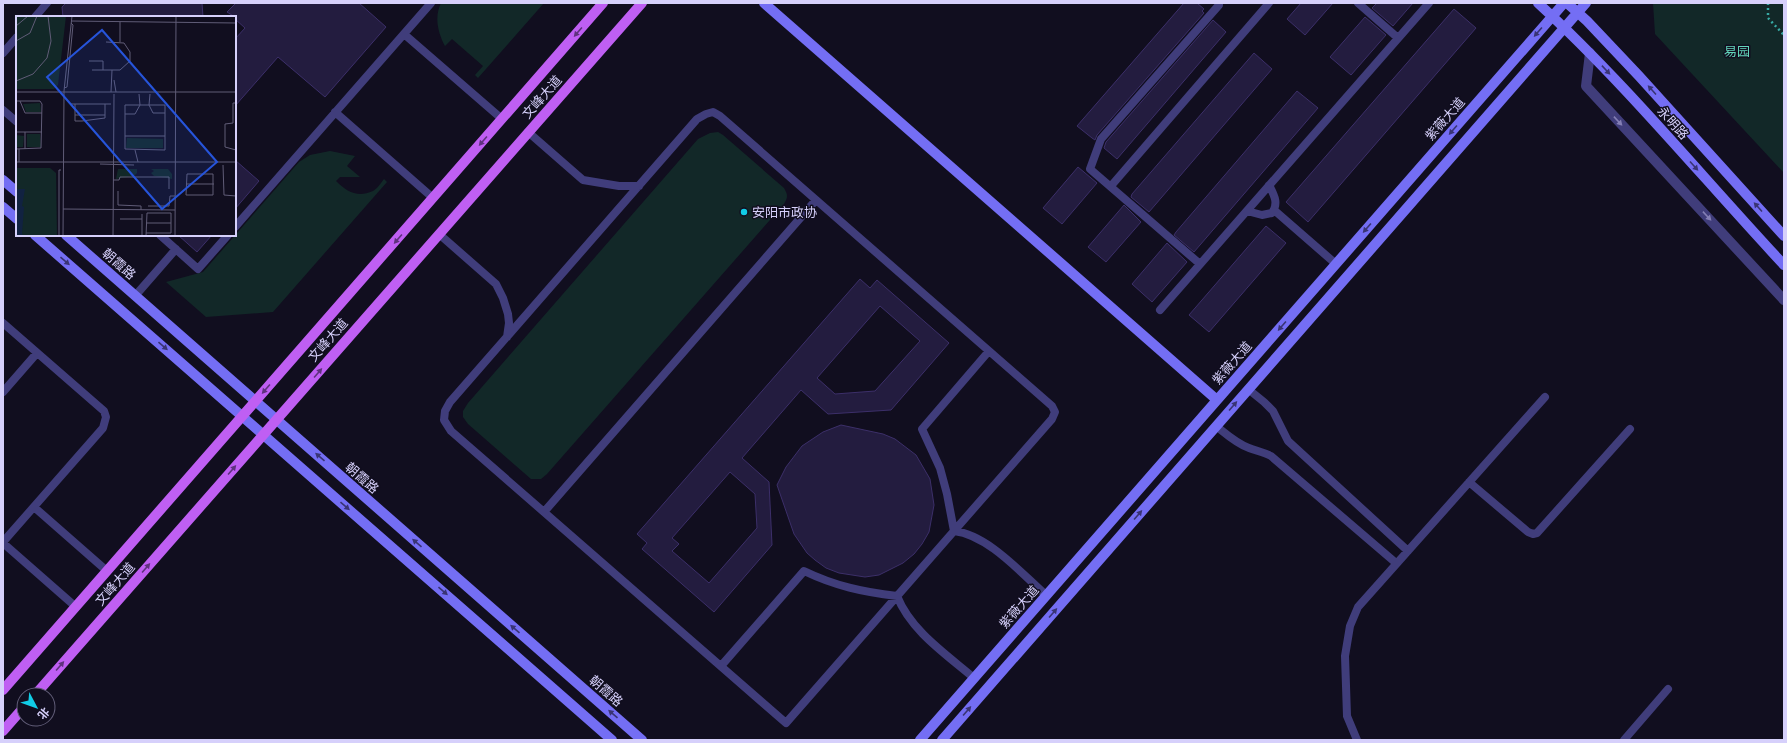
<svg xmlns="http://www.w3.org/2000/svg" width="1787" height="743" viewBox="0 0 1787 743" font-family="'DM Sans','Noto Sans SC',sans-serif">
  <rect width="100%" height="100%" fill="#110e1f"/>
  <!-- green -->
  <path fill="#122828" d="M441,3H544L478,78L475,75L483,66L452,39L445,46C438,33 434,17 441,3Z
    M1653,3H1784V173L1655,34Z
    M718,132L723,135L784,188C788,195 788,197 784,204L547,474L541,479H531L468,424L463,417V411L468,403L698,139L710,133Z
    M330,151L355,156L347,166L360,177H340L336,181C347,192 358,198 373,191C377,189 381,183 384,179L387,182L273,312L206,317L166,282L203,272L299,162L310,155Z"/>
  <!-- building -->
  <path fill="#231c3f" stroke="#3c2f69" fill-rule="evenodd" d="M66,3H202L203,17H63L62,7Z
    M236,3H359L386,27L325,97L278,57L235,106V39L245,28L235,19V17L227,12Z
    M1184,3H1197L1204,9L1202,11L1204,13L1097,135L1095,140L1092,138L1077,126Z
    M1301,3H1333L1305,35L1287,19Z
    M1377,3H1413L1393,26L1372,8Z
    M1454,9L1476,28L1308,222L1286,202Z
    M1365,17L1386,35L1351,75L1330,57Z
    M1213,20L1226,32L1117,159L1104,148L1106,142Z
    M1254,53L1272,69L1149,212L1131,197L1132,194Z
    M1297,91L1318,108L1194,252L1174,235L1176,232Z
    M235,160L259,181L235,209Z
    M1078,167L1097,183L1062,224L1043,208Z
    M1124,205L1141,222L1106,262L1088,247Z
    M1266,226L1286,243L1209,332L1189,315Z
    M178,235H212L197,252Z
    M1167,243L1187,262L1152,302L1132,284Z
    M860,279L870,288L877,280L949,343L891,410L828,414L801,390L742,458L769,482L772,545L714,612L642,549L647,543L637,534ZM880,306L920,341L875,391L835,394L817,378ZM730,472L755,494L757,528L709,583L672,551L679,544L672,538Z
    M841,425L883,434L895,439L916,455L930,479L934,505L929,532L922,544L914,554L903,563L879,575L865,577L839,573L826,568L815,560L807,553L794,534L777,485L786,467L802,446L823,432Z"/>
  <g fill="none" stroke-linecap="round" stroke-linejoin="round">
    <!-- path -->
    <path stroke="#37a9a4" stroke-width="2.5" stroke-dasharray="2 3" stroke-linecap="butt" d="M1768,3V18L1784,35"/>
    <!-- lane -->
    <path stroke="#403d7b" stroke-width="8" d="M1358,3L1398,38
      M35,17L47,3
      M404,34L502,119
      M3,53L17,37
      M3,110L17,122
      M335,112L433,198
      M713,112L720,116L1052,406L1055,412L1052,419L786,723L451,431L444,420L445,411L450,402L697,119L706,114Z
      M528,132L583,180L619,186H639
      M1111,186L1269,3
      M1274,210L1336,264
      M1247,211L1262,215L1272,213C1279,203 1274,195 1269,185
      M235,227L431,3
      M439,234L496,284L503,298L508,314L509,323L507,337
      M160,235L198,269L228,235
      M1200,264L1090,169L1101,139L1219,5V3
      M135,296L176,249
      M1160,310L1429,3
      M3,323L104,411L106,417L103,428L3,542
      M989,351L922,429L940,468L947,494L954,531C988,535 1021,573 1046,595
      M1248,389L1264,402L1273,411L1288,441L1408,551
      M3,392L37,353
      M1216,426C1226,434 1237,444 1249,448C1257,451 1263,452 1271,456L1396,563
      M1469,482L1528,532L1533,534L1537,533L1630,429
      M34,507L107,571
      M544,512L816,200
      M3,543L76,607
      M721,666L804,571C835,586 863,592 897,596C911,631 946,654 974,678
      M1357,740L1347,716L1345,656L1350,626L1358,607L1545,397
      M1624,740L1668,689"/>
    <!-- street -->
    <path stroke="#403d7b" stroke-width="10" d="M1590,53L1586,86L1784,300"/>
    <!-- secondary -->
    <path stroke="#746ef4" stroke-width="10" d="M764,3L1217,400
      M1538,3C1626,84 1702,177 1784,265
      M1567,3L1587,21L1639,76L1784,236
      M3,180L17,192
      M3,207L17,219
      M35,235L612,740
      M66,235L642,740
      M920,740L1564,3
      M942,740L1586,3"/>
    <!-- primary -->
    <path stroke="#bf5ff3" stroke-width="10" d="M3,690L603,3
      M35,695L642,3
      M3,731L24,707"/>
  </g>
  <!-- one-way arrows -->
  <defs><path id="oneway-solid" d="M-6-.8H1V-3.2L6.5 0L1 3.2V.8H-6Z"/></defs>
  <g fill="#5f327e">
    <use href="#oneway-solid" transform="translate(578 32) rotate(131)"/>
    <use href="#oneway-solid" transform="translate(483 141) rotate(131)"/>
    <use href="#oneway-solid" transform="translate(398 239) rotate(131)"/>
    <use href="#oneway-solid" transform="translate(318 373) rotate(-49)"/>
    <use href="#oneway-solid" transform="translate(266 389) rotate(131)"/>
    <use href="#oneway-solid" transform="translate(232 470) rotate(-49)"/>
    <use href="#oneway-solid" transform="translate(146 568) rotate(-49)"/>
    <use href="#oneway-solid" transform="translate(60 666) rotate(-49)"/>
  </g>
  <g fill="#393474">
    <use href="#oneway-solid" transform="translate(1538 32) rotate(131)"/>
    <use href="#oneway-solid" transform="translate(1606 70) rotate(47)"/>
    <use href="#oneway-solid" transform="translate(1652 90) rotate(-132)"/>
    <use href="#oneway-solid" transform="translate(1453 130) rotate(131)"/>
    <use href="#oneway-solid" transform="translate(1694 166) rotate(48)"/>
    <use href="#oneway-solid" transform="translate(1758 207) rotate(-132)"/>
    <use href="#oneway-solid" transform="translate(1367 228) rotate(131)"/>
    <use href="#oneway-solid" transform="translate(65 261) rotate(41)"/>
    <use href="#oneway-solid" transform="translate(1282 326) rotate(131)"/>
    <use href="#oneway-solid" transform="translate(163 346) rotate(41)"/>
    <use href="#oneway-solid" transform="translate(1233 406) rotate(-49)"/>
    <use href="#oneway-solid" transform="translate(320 457) rotate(-139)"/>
    <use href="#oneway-solid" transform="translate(345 506) rotate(41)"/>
    <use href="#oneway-solid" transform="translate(1138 515) rotate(-49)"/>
    <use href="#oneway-solid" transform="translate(417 543) rotate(-139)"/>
    <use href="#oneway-solid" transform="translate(443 591) rotate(41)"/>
    <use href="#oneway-solid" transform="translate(1053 613) rotate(-49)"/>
    <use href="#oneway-solid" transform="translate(515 629) rotate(-139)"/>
    <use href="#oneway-solid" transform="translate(967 711) rotate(-49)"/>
    <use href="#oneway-solid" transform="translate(613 714) rotate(-139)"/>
  </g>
  <g fill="#847fb5">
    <use href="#oneway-solid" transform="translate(1618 121) rotate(47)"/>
    <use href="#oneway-solid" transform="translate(1707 216) rotate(47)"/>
  </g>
  <!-- markers -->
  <circle fill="#11cce6" stroke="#110e1f" stroke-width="1.5" cx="744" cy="212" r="4"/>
  <g text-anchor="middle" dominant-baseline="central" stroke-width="3" stroke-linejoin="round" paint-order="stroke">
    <!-- park labels -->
    <g font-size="13" fill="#62d5bb" stroke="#110e1f">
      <text x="1737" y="51">易园</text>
    </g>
    <!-- street labels -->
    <g font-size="13" fill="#d6d0fb" stroke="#110e1f">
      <text transform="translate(542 97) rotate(-49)">文峰大道</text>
      <text transform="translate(1445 119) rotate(-49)">紫薇大道</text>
      <text transform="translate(1673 123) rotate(48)">永明路</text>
      <text transform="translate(119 264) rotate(41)">朝霞路</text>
      <text transform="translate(328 340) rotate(-49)">文峰大道</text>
      <text transform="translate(1232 363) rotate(-49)">紫薇大道</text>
      <text transform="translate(362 478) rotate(41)">朝霞路</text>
      <text transform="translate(115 584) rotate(-49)">文峰大道</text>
      <text transform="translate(1019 607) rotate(-49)">紫薇大道</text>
      <text transform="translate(606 691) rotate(41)">朝霞路</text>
    </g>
    <!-- poi labels -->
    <g font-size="13" fill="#d6d0fb" stroke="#110e1f" text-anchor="start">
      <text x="752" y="212">安阳市政协</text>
    </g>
  </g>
  <!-- overview -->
  <g transform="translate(16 16)">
    <rect width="220" height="220" fill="#110e1f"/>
    <path d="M0,0H50L42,69L38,73H0ZM24,87L25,96H10L7,88ZM11,118H24L25,131H11ZM0,119L8,120L7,131H0ZM111,122L147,123V132H110ZM0,152H34L40,157L41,220H0ZM102,153H121V157L118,160L100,163ZM135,153H152L156,158V163L138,160L135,157L138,155Z" fill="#122828"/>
    <path d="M1,173H9L6,190L8,191L6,218L8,220H0Z" fill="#112241"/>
    <path fill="none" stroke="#605c77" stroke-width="1" d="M55,5L220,7M104,6V26M0,10L12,0M0,25L14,17L21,0M73,45H87V54M76,54H104L114,45V36L108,27L90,26M98,64L100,76M0,65L17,58L31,42L35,25L32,0M48,72L51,71L57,9L55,7M0,76H220M95,76L96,54M134,78L133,89L137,97H149M0,85H24L26,88L25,132L0,133M4,85L9,97H26M220,87H217V107L209,108V131L220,134M54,88H95M59,88V105H66L89,102V88M109,89H149V134L109,133ZM109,98H119L124,89L123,78M59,99H89M0,116H26M109,120H149M9,133V116M119,134L122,146M0,146H220M3,146V133M84,148L118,149M207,149L208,179L220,180M171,158H197V179H170ZM97,164H103L104,161H153V173M170,168H198M102,175V189L125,190V194M132,190H153L154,180H159M47,193L159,194M104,203H126M130,217H155V207H130M43,220V154H45M47,220L48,75L56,0M97,220L98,78M126,220V198M130,220L131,197H155V207M159,220L160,0"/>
    <path fill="#2654da" fill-opacity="0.15" stroke="#2654da" stroke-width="2" d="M86,14L201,146L146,193L31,61Z"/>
    <rect width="220" height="220" fill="none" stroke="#d6d0fb" stroke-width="2"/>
  </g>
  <!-- border -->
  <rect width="1787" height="743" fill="none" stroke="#d6d0fb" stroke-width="8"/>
  <!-- north arrow -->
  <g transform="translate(36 707) rotate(131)"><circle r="19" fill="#110e1f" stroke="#605c77"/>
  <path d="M0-3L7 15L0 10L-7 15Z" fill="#11cce6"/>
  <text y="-6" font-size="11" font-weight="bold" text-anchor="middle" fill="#d6d0fb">北</text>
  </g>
</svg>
